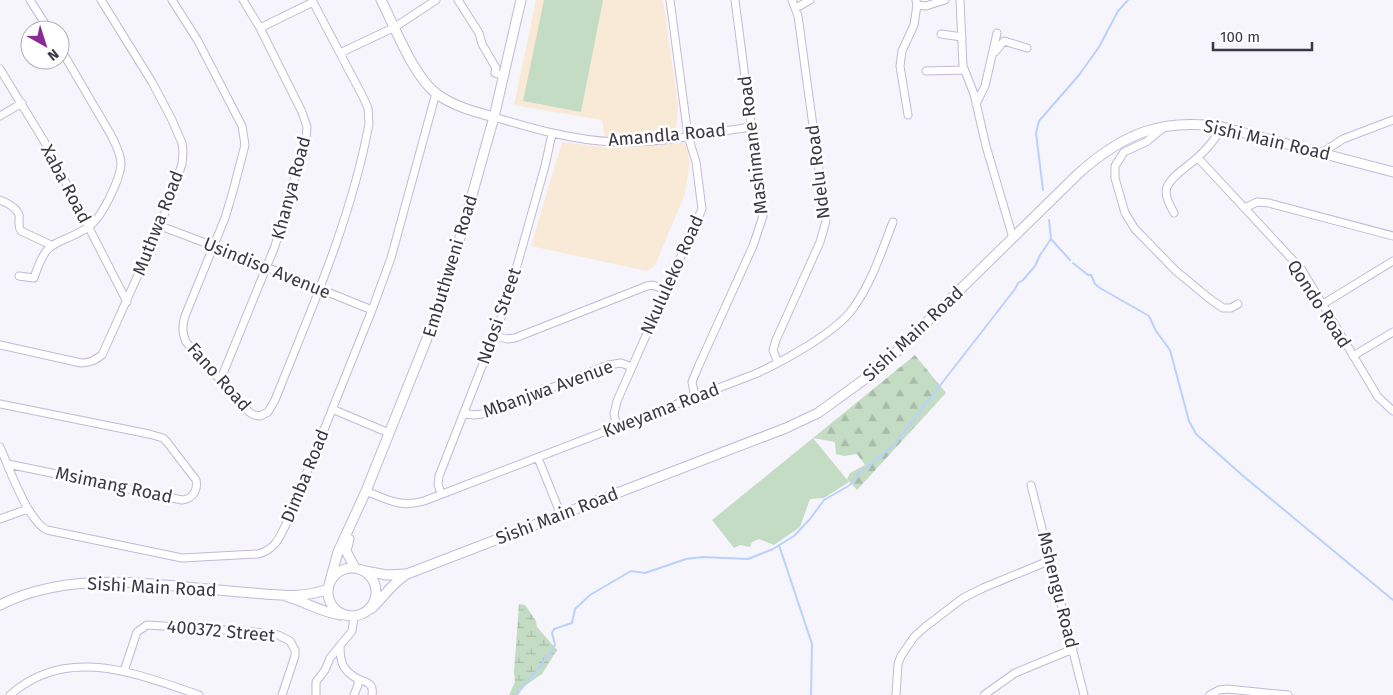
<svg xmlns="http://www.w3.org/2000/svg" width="1393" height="695" viewBox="0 0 1393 695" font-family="'Fira Sans',sans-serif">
  <defs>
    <pattern id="forest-firs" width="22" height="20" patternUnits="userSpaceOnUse" patternTransform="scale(1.25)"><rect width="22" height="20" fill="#c3dcc3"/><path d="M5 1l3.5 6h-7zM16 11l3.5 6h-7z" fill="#a8bda9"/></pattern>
    <pattern id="wetland-marsh" width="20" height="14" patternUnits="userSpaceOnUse" patternTransform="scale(1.25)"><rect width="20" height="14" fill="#c3dcc3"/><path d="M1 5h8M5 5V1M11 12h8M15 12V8" fill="none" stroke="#a8bda9"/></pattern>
  </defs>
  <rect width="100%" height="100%" fill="#f7f5fc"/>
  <!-- education -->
  <path fill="#f9e9d7" d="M536,0H663L678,105L676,129L605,137L602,120L514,105Z
    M562,142L612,148L685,143L690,161L685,194L655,265L647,271L531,246Z"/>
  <!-- green -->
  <path fill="#c3dcc3" d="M544,0H603L581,112L523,101Z
    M813,438L849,482L824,498L810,499L800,527L774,545L759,539L752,542L750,547L740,545L734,548L712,520Z"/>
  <!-- forest -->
  <path fill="url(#forest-firs)" d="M915,355L946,393L857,490L847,479L850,473L865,465L857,454L844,456L836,454L835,442L813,438Z"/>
  <!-- wetland -->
  <path fill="url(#wetland-marsh)" d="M519,604L525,605L536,621L537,627L557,650L542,674L523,687L518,695H509L515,682L514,672Z"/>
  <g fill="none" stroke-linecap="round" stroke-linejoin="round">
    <!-- stream -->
    <path stroke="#bad1fd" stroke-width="2" d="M1043,190L1036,133L1039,121L1079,75L1099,47L1118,11L1128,0
      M1049,220L1051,239L1070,260
      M1073,263L1088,275H1091L1095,284L1100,288L1149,316L1156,331L1170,350L1189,421L1196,434L1242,475L1393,600
      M779,545L812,644L811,695
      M516,695L539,668L555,645L552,633L554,629L572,623L575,609L590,595L631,571L645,573L686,559L702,557L748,559L773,549L794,536L810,519L824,500L850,485L858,474L893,446L1015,289L1018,283L1023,280L1035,266L1040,255L1051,239"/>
    <!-- minor casing -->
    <g stroke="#c2b8d9" stroke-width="9">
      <path id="minor" d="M30,0L49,30
        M172,0L198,41L242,126L245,145L233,191L225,218L185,316C182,326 182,332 186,342L249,412L254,415L260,416L268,412L275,400C311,310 351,220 369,124L368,108L363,97L312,0
        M458,0L479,33L482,44L496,68L495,73L504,76
        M960,0L963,66L974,94L986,146L1013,238
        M917,5L926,6L945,0
        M796,8L810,0
        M260,28L313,2
        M941,34L962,37
        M995,52L1004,41L1027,48
        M340,53L395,27L436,0
        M0,69L47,146L127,302
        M926,71L964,70
        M976,104L985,86L997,33
        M908,115L900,66L902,51L914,25L917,5L916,0
        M0,116L22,103
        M494,117C534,129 573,140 614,142C660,144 707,133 751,127
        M1163,128L1146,142L1124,152L1115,166V178L1125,213L1135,229L1176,271L1210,299L1223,308H1231L1238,304
        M1323,152L1343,139L1393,120
        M1198,158L1302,270L1378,397L1393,411
        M0,200C6,202 17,208 19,215C20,221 17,225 21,231L51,245
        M1245,208L1257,202L1269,203L1393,236
        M1174,213C1170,205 1164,196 1167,187C1172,175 1189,166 1198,157C1208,148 1216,138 1222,127
        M160,226C232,252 302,282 372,310
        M19,276L34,278C48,235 55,248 87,228C101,220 120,180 121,164C121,153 115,144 111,135L60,48
        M1323,304L1393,261
        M495,336L507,339L515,338L647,286L653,285L666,290
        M0,345L81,363C90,363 95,360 102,355L160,226L177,179L182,164L183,152L182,143L172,120L152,82L101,0
        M1353,356L1393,332
        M778,363L773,350L776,340L820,242L826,221L798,16L792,0
        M220,381L275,246L306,139L307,127L302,112L260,28L243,0
        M695,397L692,382L699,365L753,246L763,216L735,0
        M0,404L149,434L163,438L167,442L196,480C198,490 193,499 182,500L8,464
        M332,409L389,433
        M464,413L474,415L489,413L608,365L621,363L632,367
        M617,427L614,414L617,401L702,209L696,162L688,136L670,0
        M0,447C9,468 28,521 47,530L182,558L258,554C275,550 280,537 287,522L372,310L391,258L436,93
        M538,458L561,515
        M1031,485L1084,695
        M366,491C388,500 401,508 424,501L755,374C784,361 837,332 854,307C872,282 882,250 893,222
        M441,494L438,484L439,476L506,305L545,166L552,134
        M0,519L28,509
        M340,646C340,663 343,671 358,679V685L354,695
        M124,671L137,632L147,625L254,632L278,635L290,641L295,650V656L282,695
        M358,679C367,682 374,684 372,695
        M10,695C67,644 137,674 199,695
        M316,695V682L325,670L330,658L352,631L354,617
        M896,695L898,664L901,656L914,637L925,627L963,598L983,588L1051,560
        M984,695L1015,673L1073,649
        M1210,695L1219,690L1227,689L1288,695"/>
    </g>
    <!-- tertiary casing -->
    <g stroke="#c2b8d9" stroke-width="11">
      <path id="tertiary" d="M381,0C395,27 413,76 437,94C453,106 475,112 494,117
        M349,539L346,551L355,568
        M328 592a24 24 0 1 1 48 0a24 24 0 1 1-48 0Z
        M365,571L387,575L404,574
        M330,581L338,552L366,491L426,341L451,270L494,117L521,0
        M288,597C306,602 323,613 341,615
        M0,605C73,568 162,586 241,592C269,594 301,600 328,589
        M371,609C384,597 391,584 407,574L786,428L818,413L880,368L1079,173C1124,133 1162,118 1222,127L1393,172"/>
    </g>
    <!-- minor -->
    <use href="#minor" stroke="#fff" stroke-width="7"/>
    <!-- tertiary -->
    <use href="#tertiary" stroke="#fff" stroke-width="9"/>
  </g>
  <g text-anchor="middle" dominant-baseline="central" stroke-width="5" stroke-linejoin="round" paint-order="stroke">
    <!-- street labels -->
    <g font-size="18" fill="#3b3744" stroke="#fff">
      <text transform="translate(667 135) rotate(-5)">Amandla Road</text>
      <text transform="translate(1267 140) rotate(13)">Sishi Main Road</text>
      <text transform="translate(753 145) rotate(-97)">Mashimane Road</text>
      <text transform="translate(818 172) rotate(-97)">Ndelu Road</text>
      <text transform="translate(66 184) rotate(62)">Xaba Road</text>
      <text transform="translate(291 188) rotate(-75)">Khanya Road</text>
      <text transform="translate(158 223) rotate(-69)">Muthwa Road</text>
      <text transform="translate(450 266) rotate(-73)">Embuthweni Road</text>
      <text transform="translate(267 268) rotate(22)">Usindiso Avenue</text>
      <text transform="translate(672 275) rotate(-66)">Nkululeko Road</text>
      <text transform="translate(1319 304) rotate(57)">Qondo Road</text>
      <text transform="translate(499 316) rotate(-71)">Ndosi Street</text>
      <text transform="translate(913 334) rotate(-43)">Sishi Main Road</text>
      <text transform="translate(219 377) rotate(48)">Fano Road</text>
      <text transform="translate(548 389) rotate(-20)">Mbanjwa Avenue</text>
      <text transform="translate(661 410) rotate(-21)">Kweyama Road</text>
      <text transform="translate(305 476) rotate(-68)">Dimba Road</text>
      <text transform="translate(114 485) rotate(12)">Msimang Road</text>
      <text transform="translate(557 516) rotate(-21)">Sishi Main Road</text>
      <text transform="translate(152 587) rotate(3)">Sishi Main Road</text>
      <text transform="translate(1058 590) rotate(76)">Mshengu Road</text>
      <text transform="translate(221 631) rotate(5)">400372 Street</text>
    </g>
  </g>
  <!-- north arrow -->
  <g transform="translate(45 45) rotate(141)"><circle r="24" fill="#ffffff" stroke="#b1afb4"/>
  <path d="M0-4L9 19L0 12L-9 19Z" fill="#8a2b95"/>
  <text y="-8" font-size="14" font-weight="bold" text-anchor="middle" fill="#3b3744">N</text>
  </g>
  <!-- scale -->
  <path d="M1213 42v8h99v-8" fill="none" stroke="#3b3744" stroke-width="2.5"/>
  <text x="1220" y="42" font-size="15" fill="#3b3744" stroke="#ffffff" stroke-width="4" paint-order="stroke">100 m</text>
</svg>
